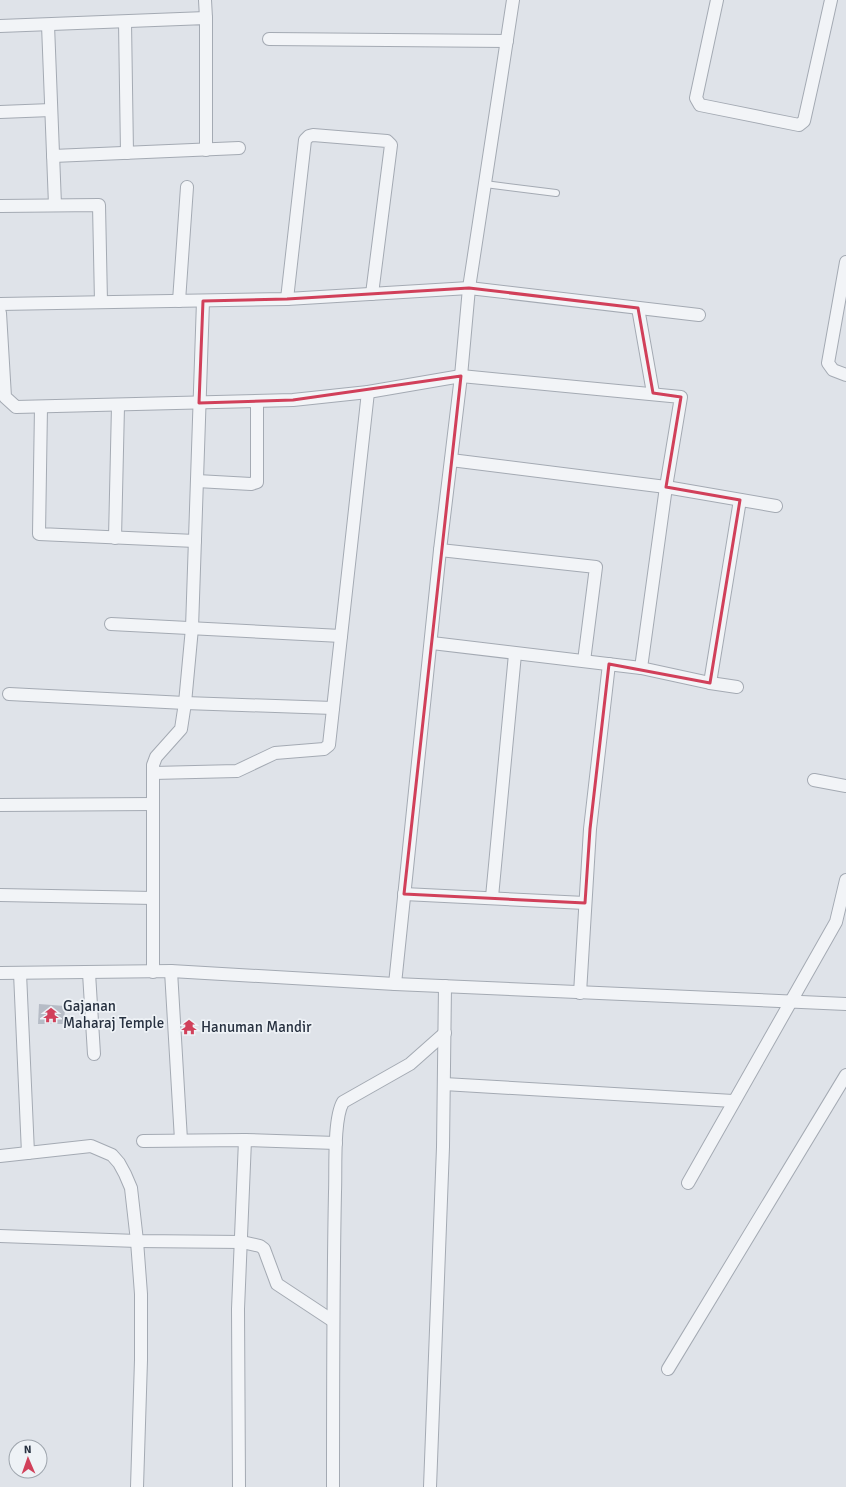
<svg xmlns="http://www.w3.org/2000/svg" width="846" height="1487" font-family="Signika,sans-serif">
<rect width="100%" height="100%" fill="#dfe3e9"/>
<polygon fill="#b6bcc6" points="39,1004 65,1006 64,1024 38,1024"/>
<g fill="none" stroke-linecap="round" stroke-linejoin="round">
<defs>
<polyline id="lane" points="485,184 556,193"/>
<g id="street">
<polyline points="205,0 206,18"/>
<polyline points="717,0 696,98 700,105 799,125 804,121 831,0"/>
<polyline points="125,22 127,153"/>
<polyline points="48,25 55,205"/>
<polyline points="0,26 206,18 206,150"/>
<polyline points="269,39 507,41"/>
<polyline points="0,112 51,110"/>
<polyline points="53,156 239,148"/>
<polyline points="0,206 99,205 101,302"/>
<polyline points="846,262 828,363 833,370 846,375"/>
<polyline points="287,299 305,140 309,136 313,135 387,141 391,145 372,294"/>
<polyline points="179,301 187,187"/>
<polyline points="0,304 287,299 469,288 699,315"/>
<polyline points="638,308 653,393"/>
<polyline points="0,313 5,397 16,407 293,400 368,392 461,376 681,397 666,487 641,668"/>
<polyline points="41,407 39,534 195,541"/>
<polyline points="451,460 666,487 776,506"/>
<polyline points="197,481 251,484 257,482 257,401"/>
<polyline points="115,538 118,406"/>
<polyline points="440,550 596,567 584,661"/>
<polyline points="111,624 341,636"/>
<polyline points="432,643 641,668 710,683 737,687"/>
<polyline points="710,683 740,500"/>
<polyline points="9,694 185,703 333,708"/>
<polyline points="153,773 237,771 275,753 324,749 329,745 368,392"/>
<polyline points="814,780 846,786"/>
<polyline points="0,805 153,804"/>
<polyline points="404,894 585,903"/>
<polyline points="0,895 153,898"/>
<polyline points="492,897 515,654"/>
<polyline points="171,971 181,1140"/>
<polyline points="153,972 153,765 156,757 181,729 185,703 192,628 203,301"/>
<polyline points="0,973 171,971 395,984 846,1004"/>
<polyline points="20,973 28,1153"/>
<polyline points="89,973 94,1054"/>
<polyline points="395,984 440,550 461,376 469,288 513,0"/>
<polyline points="580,993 590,829 609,664"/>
<polyline points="444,1084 733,1101"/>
<polyline points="143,1141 245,1140 336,1143"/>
<polyline points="0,1156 91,1146 112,1155 119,1163 125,1174 131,1188 137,1241 141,1294 141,1360 137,1487"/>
<polyline points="688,1183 836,922 846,880"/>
<polyline points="0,1236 137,1241 242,1242 260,1246 264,1249 277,1284 333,1321"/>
<polyline points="668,1369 846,1075"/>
<polyline points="239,1487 238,1309 245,1140"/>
<path d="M333,1487C333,1389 333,1291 335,1192C336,1172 333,1119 343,1102L410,1064L445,1033"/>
<polyline points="430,1487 443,1147 445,986"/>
</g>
</defs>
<use href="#lane" stroke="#a4aab3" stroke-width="8"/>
<use href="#street" stroke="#a4aab3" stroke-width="14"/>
<use href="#lane" stroke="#f2f4f7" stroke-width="6"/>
<use href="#street" stroke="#f2f4f7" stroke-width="12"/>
</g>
<path fill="none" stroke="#d1405a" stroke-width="3" stroke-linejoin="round" d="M469,288L638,308L653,393L681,397L666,487L740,500L710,683L609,664L590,829L585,903L404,894L461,376L293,400L199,403L203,301L287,299Z"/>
<defs>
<symbol id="temple-bare" viewBox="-9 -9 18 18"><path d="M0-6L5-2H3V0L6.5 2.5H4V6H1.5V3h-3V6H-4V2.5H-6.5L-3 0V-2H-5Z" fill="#d1405a" stroke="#eef2f6" stroke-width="2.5" paint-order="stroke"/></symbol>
</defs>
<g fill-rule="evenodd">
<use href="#temple-bare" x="40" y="1004" width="22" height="22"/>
<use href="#temple-bare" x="178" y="1016" width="22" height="22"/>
</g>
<g text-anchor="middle" stroke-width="3.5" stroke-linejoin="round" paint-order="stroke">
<g font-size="15" fill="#273140" stroke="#eef2f6" text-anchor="start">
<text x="63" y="1011">Gajanan<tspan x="63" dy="17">Maharaj Temple</tspan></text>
<text x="201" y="1032">Hanuman Mandir</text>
</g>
</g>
<g transform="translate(28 1459) rotate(358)"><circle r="19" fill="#eef2f6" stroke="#9ea5ad"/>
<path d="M0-3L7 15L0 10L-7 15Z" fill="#d1405a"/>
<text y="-6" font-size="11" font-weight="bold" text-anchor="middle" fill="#273140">N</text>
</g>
</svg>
